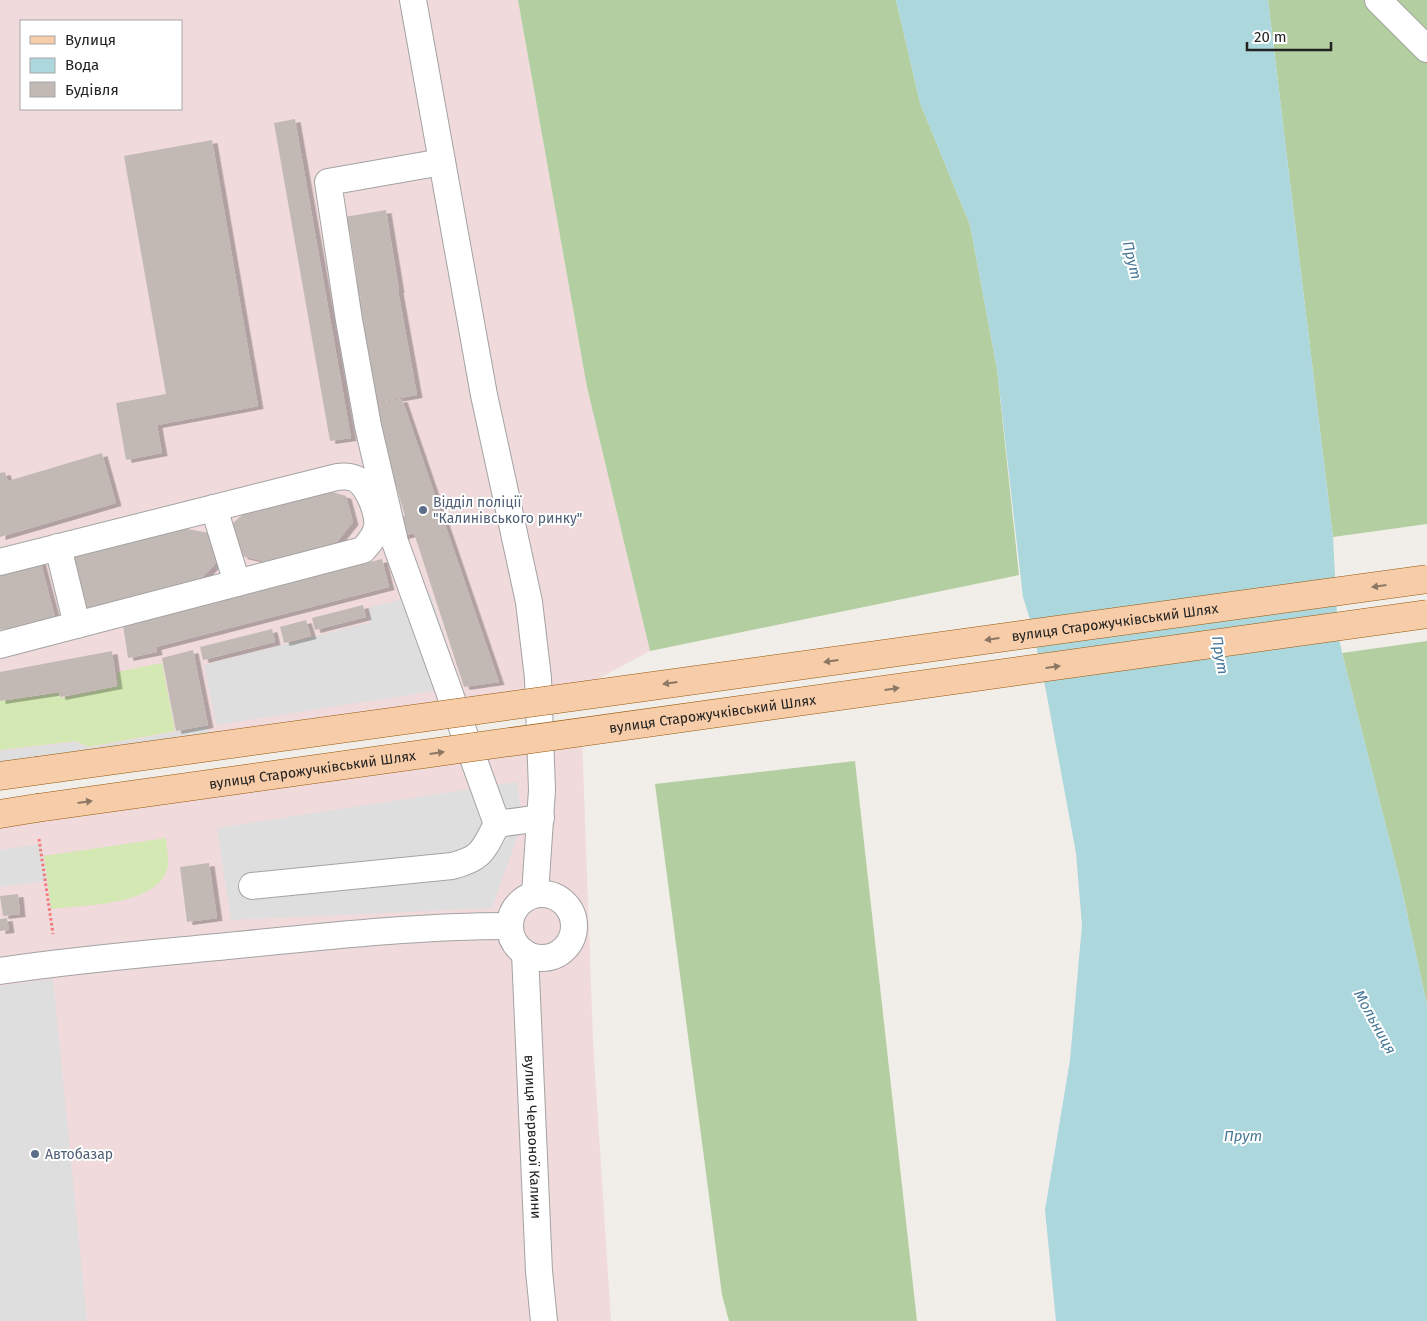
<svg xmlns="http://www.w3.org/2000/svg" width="1427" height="1321" font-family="'Fira Sans',sans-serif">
<defs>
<filter id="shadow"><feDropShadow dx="5.5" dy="3" stdDeviation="0" flood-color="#0004"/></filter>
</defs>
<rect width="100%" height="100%" fill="#f1ede9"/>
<g fill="#f0dadb" fill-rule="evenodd">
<path d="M0,0H518L587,387L650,651L579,689L0,776ZM21,21H181V109H21Z"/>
<polygon points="582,737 593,1042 611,1321 0,1321 0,817"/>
</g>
<g fill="#d3e8b2">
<polygon points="162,663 175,731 88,747 76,741 0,750 0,701 58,693 60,698 118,686 117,672"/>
<path d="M166,838C166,847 169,857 168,865C162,906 82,905 51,909L44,856Z"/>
</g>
<g fill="#b3cea0">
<polygon points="518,0 896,0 920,103 970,225 997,369 1019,575 650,651 587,387"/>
<polygon points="1268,0 1427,0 1427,524 1333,537"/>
<polygon points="1427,641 1427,1005 1400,881 1342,653"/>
<polygon points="855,761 917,1321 729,1321 722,1295 655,784"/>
</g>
<g fill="#dedede">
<polygon points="430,592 460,687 216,725 204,665 371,622 368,608"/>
<polygon points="208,726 212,747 0,776 0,751 75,742 88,748"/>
<polygon points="517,782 522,824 492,908 231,920 217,828"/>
<polygon points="41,844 47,881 0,887 0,850"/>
<polygon points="53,979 87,1321 0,1321 0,986"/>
</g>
<polygon fill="#acd7dc" points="896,0 1268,0 1333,537 1338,633 1342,653 1400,881 1427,1005 1427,1321 1056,1321 1045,1210 1070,1060 1082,925 1076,853 1046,691 1031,623 1023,597 997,369 970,225 920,103"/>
<g fill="#c2b9b5" filter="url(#shadow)">
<polygon points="295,119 351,438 330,441 274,123"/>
<polygon points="212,140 258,406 157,425 162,453 126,460 116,403 166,394 124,156"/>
<polygon points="386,210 399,290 398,290 417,395 372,403 353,298 388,292 356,297 354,280 357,279 350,232 346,232 344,217"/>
<polygon points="402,399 499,682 464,687 414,533 400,537 395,517 405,516 372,404"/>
<polygon points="102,453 116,503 0,537 0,473 5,472 8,481"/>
<polygon points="322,489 346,496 353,522 336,543 266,562 242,556 232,524 251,507"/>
<polygon points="177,527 209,533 217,562 195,585 87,613 72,553"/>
<polygon points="382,559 389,587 156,647 157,652 128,658 123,625"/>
<polygon points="40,560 55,617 0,630 0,570"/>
<polygon points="363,605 366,617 315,630 312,618"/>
<polygon points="306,620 311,636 284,643 280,627"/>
<polygon points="272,629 275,642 203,660 200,647"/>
<polygon points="193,650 208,725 176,731 162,658"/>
<polygon points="112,651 117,686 60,697 59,692 0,701 0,672"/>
<polygon points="209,863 217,918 187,922 180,867"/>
<polygon points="18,894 20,914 3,916 0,896"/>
<polygon points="7,918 9,930 0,931 0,919"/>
</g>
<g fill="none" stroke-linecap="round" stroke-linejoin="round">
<defs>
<g id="minor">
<polyline points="413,0 484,395 529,602 538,678 542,790 535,894"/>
<polyline points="1378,0 1427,49"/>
<polyline points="442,162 328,182 349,320 368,426 395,542 497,824 541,818"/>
<polyline points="214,508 237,583"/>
<polyline points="58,547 77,625"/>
<path d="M0,562L337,477C343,476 350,476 356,479C368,485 379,514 377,527C375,537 369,543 363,550L0,645"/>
<path d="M252,886L452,866C483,858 483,850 497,824"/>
<circle cx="542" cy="926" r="32"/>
<path id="s1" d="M525,953L539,1271L544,1321"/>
<path d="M0,971C79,959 158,953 238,945C328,936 419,926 510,926"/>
</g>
<g id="major">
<polyline points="0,776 36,771"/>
<polyline points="0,814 37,808"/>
</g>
</defs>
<use href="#minor" stroke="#a3a3a3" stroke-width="28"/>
<use href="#major" stroke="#975709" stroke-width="29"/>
<polyline stroke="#f3787a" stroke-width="3" stroke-dasharray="2.5 2.5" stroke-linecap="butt" points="39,839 53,934"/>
<use href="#minor" stroke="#fff" stroke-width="26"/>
<use href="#major" stroke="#f7cca8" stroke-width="28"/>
<defs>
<g id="major-bridge">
<path id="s2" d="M36,771L1427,579"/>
<path id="s3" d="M37,808L1427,614"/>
</g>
</defs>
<use href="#major-bridge" stroke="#975709" stroke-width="29" stroke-linecap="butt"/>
<use href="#major-bridge" stroke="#f7cca8" stroke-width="28"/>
</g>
<defs><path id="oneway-solid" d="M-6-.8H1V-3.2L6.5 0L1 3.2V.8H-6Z" transform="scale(1.25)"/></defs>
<g fill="#8c7765">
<use href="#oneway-solid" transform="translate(1379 586) rotate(172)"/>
<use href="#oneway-solid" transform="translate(992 639) rotate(172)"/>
<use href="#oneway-solid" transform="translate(831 661) rotate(172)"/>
<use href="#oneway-solid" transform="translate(1053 667) rotate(-8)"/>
<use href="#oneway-solid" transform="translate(670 683) rotate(172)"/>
<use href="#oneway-solid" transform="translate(892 689) rotate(-8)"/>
<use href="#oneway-solid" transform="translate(437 753) rotate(-8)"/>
<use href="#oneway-solid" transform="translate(85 802) rotate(-8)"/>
</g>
<g fill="#5c6f8a" stroke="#fff" stroke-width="2">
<circle cx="423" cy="510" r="5"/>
<circle cx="35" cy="1154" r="5"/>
</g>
<g text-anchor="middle" stroke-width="4" stroke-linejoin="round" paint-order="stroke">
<g font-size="14" fill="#4e5e75" stroke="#fff" text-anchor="start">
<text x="433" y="507">Відділ поліції<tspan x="433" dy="16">"Калинівського ринку"</tspan></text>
<text x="45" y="1159">Автобазар</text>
</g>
<g font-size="14" fill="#222" stroke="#fff">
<text dy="5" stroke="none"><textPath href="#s2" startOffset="1089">вулиця Старожучківський Шлях</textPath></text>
<text dy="5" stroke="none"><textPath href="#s3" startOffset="682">вулиця Старожучківський Шлях</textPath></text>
<text dy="5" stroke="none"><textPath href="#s3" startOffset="278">вулиця Старожучківський Шлях</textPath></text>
<text dy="5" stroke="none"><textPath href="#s1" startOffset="184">вулиця Червоної Калини</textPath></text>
</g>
<g font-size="15" font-style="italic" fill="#487896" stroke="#fff">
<text transform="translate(1132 260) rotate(76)" y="5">Прут</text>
<text transform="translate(1220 655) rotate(80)" y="5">Прут</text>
<text transform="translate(1375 1022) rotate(61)" y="5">Мольниця</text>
<text x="1243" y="1141">Прут</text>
</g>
</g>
<rect x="20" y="20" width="162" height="90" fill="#ffffff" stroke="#a7a7a7"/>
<rect x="30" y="36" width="25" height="8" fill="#f7cca8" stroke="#a7a7a7"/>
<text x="65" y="45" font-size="15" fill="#222222">Вулиця</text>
<rect x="30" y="58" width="25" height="15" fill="#acd7dc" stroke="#a7a7a7"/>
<text x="65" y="70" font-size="15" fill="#222222">Вода</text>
<rect x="30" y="82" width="25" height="15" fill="#c2b9b5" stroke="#a7a7a7"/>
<text x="65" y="95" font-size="15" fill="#222222">Будівля</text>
<path d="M1247 42v8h84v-8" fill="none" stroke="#222222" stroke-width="2.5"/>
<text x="1254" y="42" font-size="15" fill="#222222" stroke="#ffffff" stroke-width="4" paint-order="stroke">20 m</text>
</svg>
